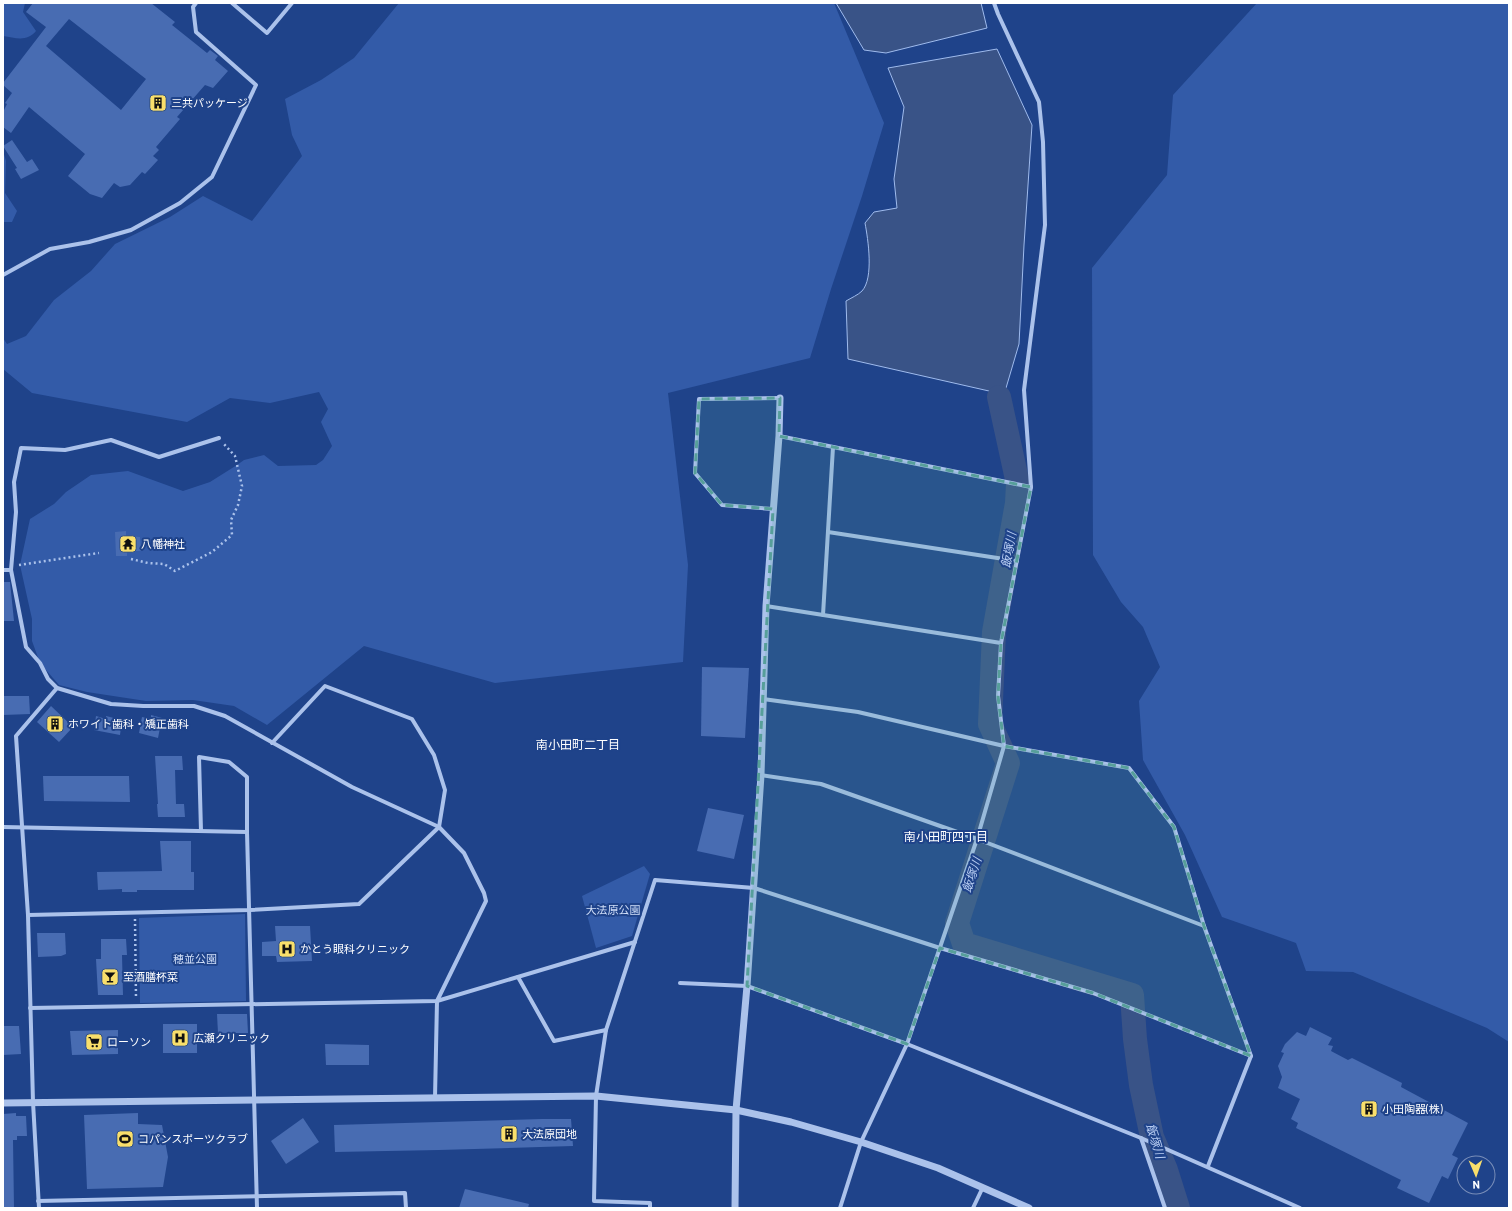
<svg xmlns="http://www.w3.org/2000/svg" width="1512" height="1211" font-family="Barlow,'Noto Sans JP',sans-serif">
<rect width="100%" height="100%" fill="#1f438a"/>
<g fill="#335ba8">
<path d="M3,3H25L23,12L36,31C27,42 16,38 3,36Z"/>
<polygon points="399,3 834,3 884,123 862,196 831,289 810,358 668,393 688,565 683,662 495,683 364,646 267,725 234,706 193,700 146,701 87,692 59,685 40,663 32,641 32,619 20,565 30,519 54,504 66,492 91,475 128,471 183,491 210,482 237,465 244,460 264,455 278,466 316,465 323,460 332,446 321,422 328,409 319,392 270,403 230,398 187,422 32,393 3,369 3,338 7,344 26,336 54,300 91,271 115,244 170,217 203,196 252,221 302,156 292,135 285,99 321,80 354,58"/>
<polygon points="1257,3 1509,3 1509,1042 1487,1028 1353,972 1306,971 1296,943 1222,917 1185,835 1143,760 1139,701 1160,667 1143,627 1121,602 1093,555 1092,268 1167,175 1173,95"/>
<polygon points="3,151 6,161 5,193 17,211 12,222 3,222"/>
<polygon points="644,866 650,874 632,936 596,948 582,896"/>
<polygon points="245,914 246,1001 140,1003 139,918"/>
</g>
<g fill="#395387" stroke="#9fbbed">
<polygon points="836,3 981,3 987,28 886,53 864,50"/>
<path d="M997,49L1032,125L1024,245L1019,344L1006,388L989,391L848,359L846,301C851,298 858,295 862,291C874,278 868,239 865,223L874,212L897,208L894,179L904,107L888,68Z"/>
</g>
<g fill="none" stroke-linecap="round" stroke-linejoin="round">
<polyline stroke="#395387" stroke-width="24" points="999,397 1018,484 1017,503 994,632 990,724 1008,763 957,923 964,944 1132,995 1135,1039 1141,1085 1152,1137 1166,1170 1178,1208"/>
</g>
<g fill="#486cb2" fill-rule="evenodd">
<path d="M33,3H151L175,22L172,25L207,53L210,50L218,56L215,60L228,71L213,88L205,85L177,117L180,119L156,147L159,150L153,156L158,160L145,174L142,172L130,185L120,187L114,183L102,198L90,194L68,176L85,154L29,107L11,133L3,127V112L7,104L5,103L12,93L3,85V83L46,27L26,12ZM69,19L146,79L121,110L46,46Z"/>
<polygon points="12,140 27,162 32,159 39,170 21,179 15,169 17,168 3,146"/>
<polygon points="126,531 126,536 140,537 141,551 127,551 127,556 116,556 115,532"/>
<polygon points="3,582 10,582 14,621 3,621"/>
<polygon points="702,667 749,668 745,738 701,736"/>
<polygon points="3,696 29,696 30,714 3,715"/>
<polygon points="51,706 73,727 59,742 37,722"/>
<polygon points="151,715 162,718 158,738 139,733 142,717 151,719"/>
<polygon points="96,716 106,719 106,716 122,720 120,735 94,730"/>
<polygon points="155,756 182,756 183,770 175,770 176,804 184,804 185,817 158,817 157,804 158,804"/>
<polygon points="43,776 129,776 130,802 44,801"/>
<polygon points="708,808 744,815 734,859 697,851"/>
<polygon points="160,841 191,841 191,872 194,872 194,890 137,890 137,892 122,892 122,889 98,890 97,872 162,871"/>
<polygon points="275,926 310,926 312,961 277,962 276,956 262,956 262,942 276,941"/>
<polygon points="37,933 65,933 66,954 61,956 38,957"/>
<polygon points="101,939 126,939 127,955 122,955 123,995 98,995 96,959 101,959"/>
<polygon points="217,1014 247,1014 248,1033 218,1033"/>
<rect x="163" y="1024" width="34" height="29"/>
<polygon points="3,1026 19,1026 21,1054 3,1055"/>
<polygon points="1310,1027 1332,1038 1328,1045 1333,1046 1331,1051 1348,1060 1352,1058 1402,1083 1401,1087 1468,1123 1452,1155 1458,1158 1448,1179 1442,1176 1429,1203 1397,1188 1401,1180 1296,1128 1298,1123 1291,1119 1300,1099 1278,1088 1282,1077 1278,1066 1284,1053 1281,1052 1285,1044 1297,1032 1306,1036"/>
<polygon points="118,1030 118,1054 72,1055 70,1031"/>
<polygon points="325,1044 369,1045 369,1065 326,1065"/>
<polygon points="16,1113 16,1116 26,1116 27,1136 17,1136 17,1140 13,1140 14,1208 3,1208 3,1114"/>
<polygon points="138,1113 138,1124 162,1125 168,1157 163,1187 87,1189 84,1115"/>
<polygon points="303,1118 319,1142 286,1164 271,1141"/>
<polygon points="542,1119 571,1119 573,1146 439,1150 335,1152 334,1125"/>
<polygon points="465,1189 529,1204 528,1208 459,1208"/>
</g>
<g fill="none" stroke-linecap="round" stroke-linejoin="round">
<g stroke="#abc2eb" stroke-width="2.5" stroke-dasharray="2 3" stroke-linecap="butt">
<polyline points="131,559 148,563 164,564 175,571 212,552 232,535 231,520 238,505 242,486 235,456 223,443"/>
<polyline points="19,565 99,553"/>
<polyline points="135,919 136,998"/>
</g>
<g stroke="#abc2eb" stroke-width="4">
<polyline points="232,3 267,33 292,3"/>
<polyline points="3,275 50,249 89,242 131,230 180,203 212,177 256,85 196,32 193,7 196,3"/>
<polyline points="779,436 1031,487"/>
<polyline points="773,509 722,505 695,473 699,399 780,398"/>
<polyline points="828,532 1017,561"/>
<polyline points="3,570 11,570 26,647 40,663 48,679 57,688 111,704 143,706 194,706 225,716 352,787 439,827 464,853 484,893 486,901 437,1001 435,1098"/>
<polyline points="11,570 16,512 14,482 21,448 65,450 111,440 159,457 219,438"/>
<polyline points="766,606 1001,643"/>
<polyline points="823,615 833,447"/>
<polyline points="763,699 858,712 1004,746 1129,768 1174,827 1204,926"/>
<polyline points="761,775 821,784 977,839 1204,926 1251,1056 1208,1166"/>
<polyline points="3,827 247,832 257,1208"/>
<polyline points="201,831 199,757 229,762 247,777 247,832"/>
<polyline points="28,915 250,910 359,904 439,827 445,790 434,755 412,719 325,686 272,743"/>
<polyline points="518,977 554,1041 606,1030"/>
<polyline points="680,983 747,986 907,1044 1141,1138 1300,1208"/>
<polyline points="30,1008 437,1001 635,942"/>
<polyline points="1141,1138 1165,1208"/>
<polyline points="38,1201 405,1193 406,1208"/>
<polyline points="39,1208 33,1102 28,915 16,736 57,688"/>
<polyline points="650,1208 650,1203 594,1201 596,1096 606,1030 655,880 754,888 940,948 1093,993 1251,1056"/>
<polyline points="840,1208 861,1142 907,1044 977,839 1004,746 998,696 1001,643 1031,487 1024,390 1045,225 1043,142 1039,102 998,14 994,3"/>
<polyline points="973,1208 983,1187"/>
</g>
<g stroke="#abc2eb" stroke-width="7">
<polyline points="3,1103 596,1096 736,1110 791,1122 861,1142 938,1168 1029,1208"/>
<polyline points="735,1208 736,1110 747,986 761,775 766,606 779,436 780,398"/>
</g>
</g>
<path fill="#579f9a" fill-opacity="0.2" stroke="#579f9a" stroke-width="3" stroke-dasharray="8 5" stroke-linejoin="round" d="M780,398L779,436L1031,487L1001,643L998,696L1004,746L1129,768L1174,827L1204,926L1251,1056L1093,993L940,948L907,1044L747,986L773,509L722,505L695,473L699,399Z"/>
<defs>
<symbol id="building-square" viewBox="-11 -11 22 22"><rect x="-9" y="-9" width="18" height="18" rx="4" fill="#f9df6b" stroke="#1f438a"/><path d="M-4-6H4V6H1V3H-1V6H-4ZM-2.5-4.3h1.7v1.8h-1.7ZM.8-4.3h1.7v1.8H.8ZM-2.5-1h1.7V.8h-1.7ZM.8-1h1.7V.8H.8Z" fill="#111"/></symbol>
<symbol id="temple-square" viewBox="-11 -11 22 22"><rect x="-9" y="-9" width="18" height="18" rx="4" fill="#f9df6b" stroke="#1f438a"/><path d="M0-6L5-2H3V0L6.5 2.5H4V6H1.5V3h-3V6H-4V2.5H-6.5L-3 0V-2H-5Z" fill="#111"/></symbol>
<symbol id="hospital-square" viewBox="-11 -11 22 22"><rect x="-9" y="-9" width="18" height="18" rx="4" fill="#f9df6b" stroke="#1f438a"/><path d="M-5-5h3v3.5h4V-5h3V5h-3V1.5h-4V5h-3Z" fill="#111"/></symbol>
<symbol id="bar-square" viewBox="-11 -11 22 22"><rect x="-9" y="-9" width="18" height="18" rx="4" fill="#f9df6b" stroke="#1f438a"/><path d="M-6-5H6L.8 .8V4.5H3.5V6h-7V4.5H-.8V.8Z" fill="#111"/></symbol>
<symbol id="supermarket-square" viewBox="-11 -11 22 22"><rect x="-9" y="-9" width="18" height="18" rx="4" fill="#f9df6b" stroke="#1f438a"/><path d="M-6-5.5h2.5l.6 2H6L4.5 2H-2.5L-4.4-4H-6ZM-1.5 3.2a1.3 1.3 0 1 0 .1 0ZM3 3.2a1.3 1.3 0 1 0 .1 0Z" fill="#111"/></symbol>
<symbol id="stadium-square" viewBox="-11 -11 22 22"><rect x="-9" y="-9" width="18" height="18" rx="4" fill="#f9df6b" stroke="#1f438a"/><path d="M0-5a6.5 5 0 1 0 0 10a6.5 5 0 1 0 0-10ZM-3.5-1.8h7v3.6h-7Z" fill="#111"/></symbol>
</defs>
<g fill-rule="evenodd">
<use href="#building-square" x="148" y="93" width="20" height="20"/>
<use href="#temple-square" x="118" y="534" width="20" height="20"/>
<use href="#building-square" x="45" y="714" width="20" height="20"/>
<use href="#hospital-square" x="277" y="939" width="20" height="20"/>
<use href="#bar-square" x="100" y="967" width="20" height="20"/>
<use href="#hospital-square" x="170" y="1028" width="20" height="20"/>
<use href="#supermarket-square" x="84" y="1032" width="20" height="20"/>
<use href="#building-square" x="1359" y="1099" width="20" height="20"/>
<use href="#building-square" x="499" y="1124" width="20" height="20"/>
<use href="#stadium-square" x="115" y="1129" width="20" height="20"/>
</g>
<g text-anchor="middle" stroke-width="4" stroke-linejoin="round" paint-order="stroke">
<g font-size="11" fill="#fff" stroke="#1f438a" text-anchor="start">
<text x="171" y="107">三共パッケージ</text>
<text x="141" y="548">八幡神社</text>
<text x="68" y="728">ホワイト歯科・矯正歯科</text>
<text x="300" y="953">かとう眼科クリニック</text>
<text x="123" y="981">至酒膳杯菜</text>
<text x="193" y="1042">広瀬クリニック</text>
<text x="107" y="1046">ローソン</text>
<text x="1382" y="1113">小田陶器(株)</text>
<text x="522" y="1138">大法原団地</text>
<text x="138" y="1143">コパンスポーツクラブ</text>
</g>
<g font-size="11" fill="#d0def8" stroke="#1f438a">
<text x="613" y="914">大法原公園</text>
<text x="195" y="963">穂並公園</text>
</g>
<g font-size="12" font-style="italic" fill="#b7ccf2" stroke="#1f438a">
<text transform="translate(1009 550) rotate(-80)" y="4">飯塚川</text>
<text transform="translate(972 875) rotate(-72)" y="4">飯塚川</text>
<text transform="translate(1155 1141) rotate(73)" y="4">飯塚川</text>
</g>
<g font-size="12" fill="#fff" stroke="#1f438a">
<text x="578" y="749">南小田町二丁目</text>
<text x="946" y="841">南小田町四丁目</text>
</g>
</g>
<rect width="1512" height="1211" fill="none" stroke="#ffffff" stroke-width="8"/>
<g transform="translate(1476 1175) rotate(178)"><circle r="19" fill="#1f438a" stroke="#798eb9"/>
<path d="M0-3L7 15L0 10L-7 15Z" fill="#f9df6b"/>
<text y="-6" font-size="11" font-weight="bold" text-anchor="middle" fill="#ffffff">N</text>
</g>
</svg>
